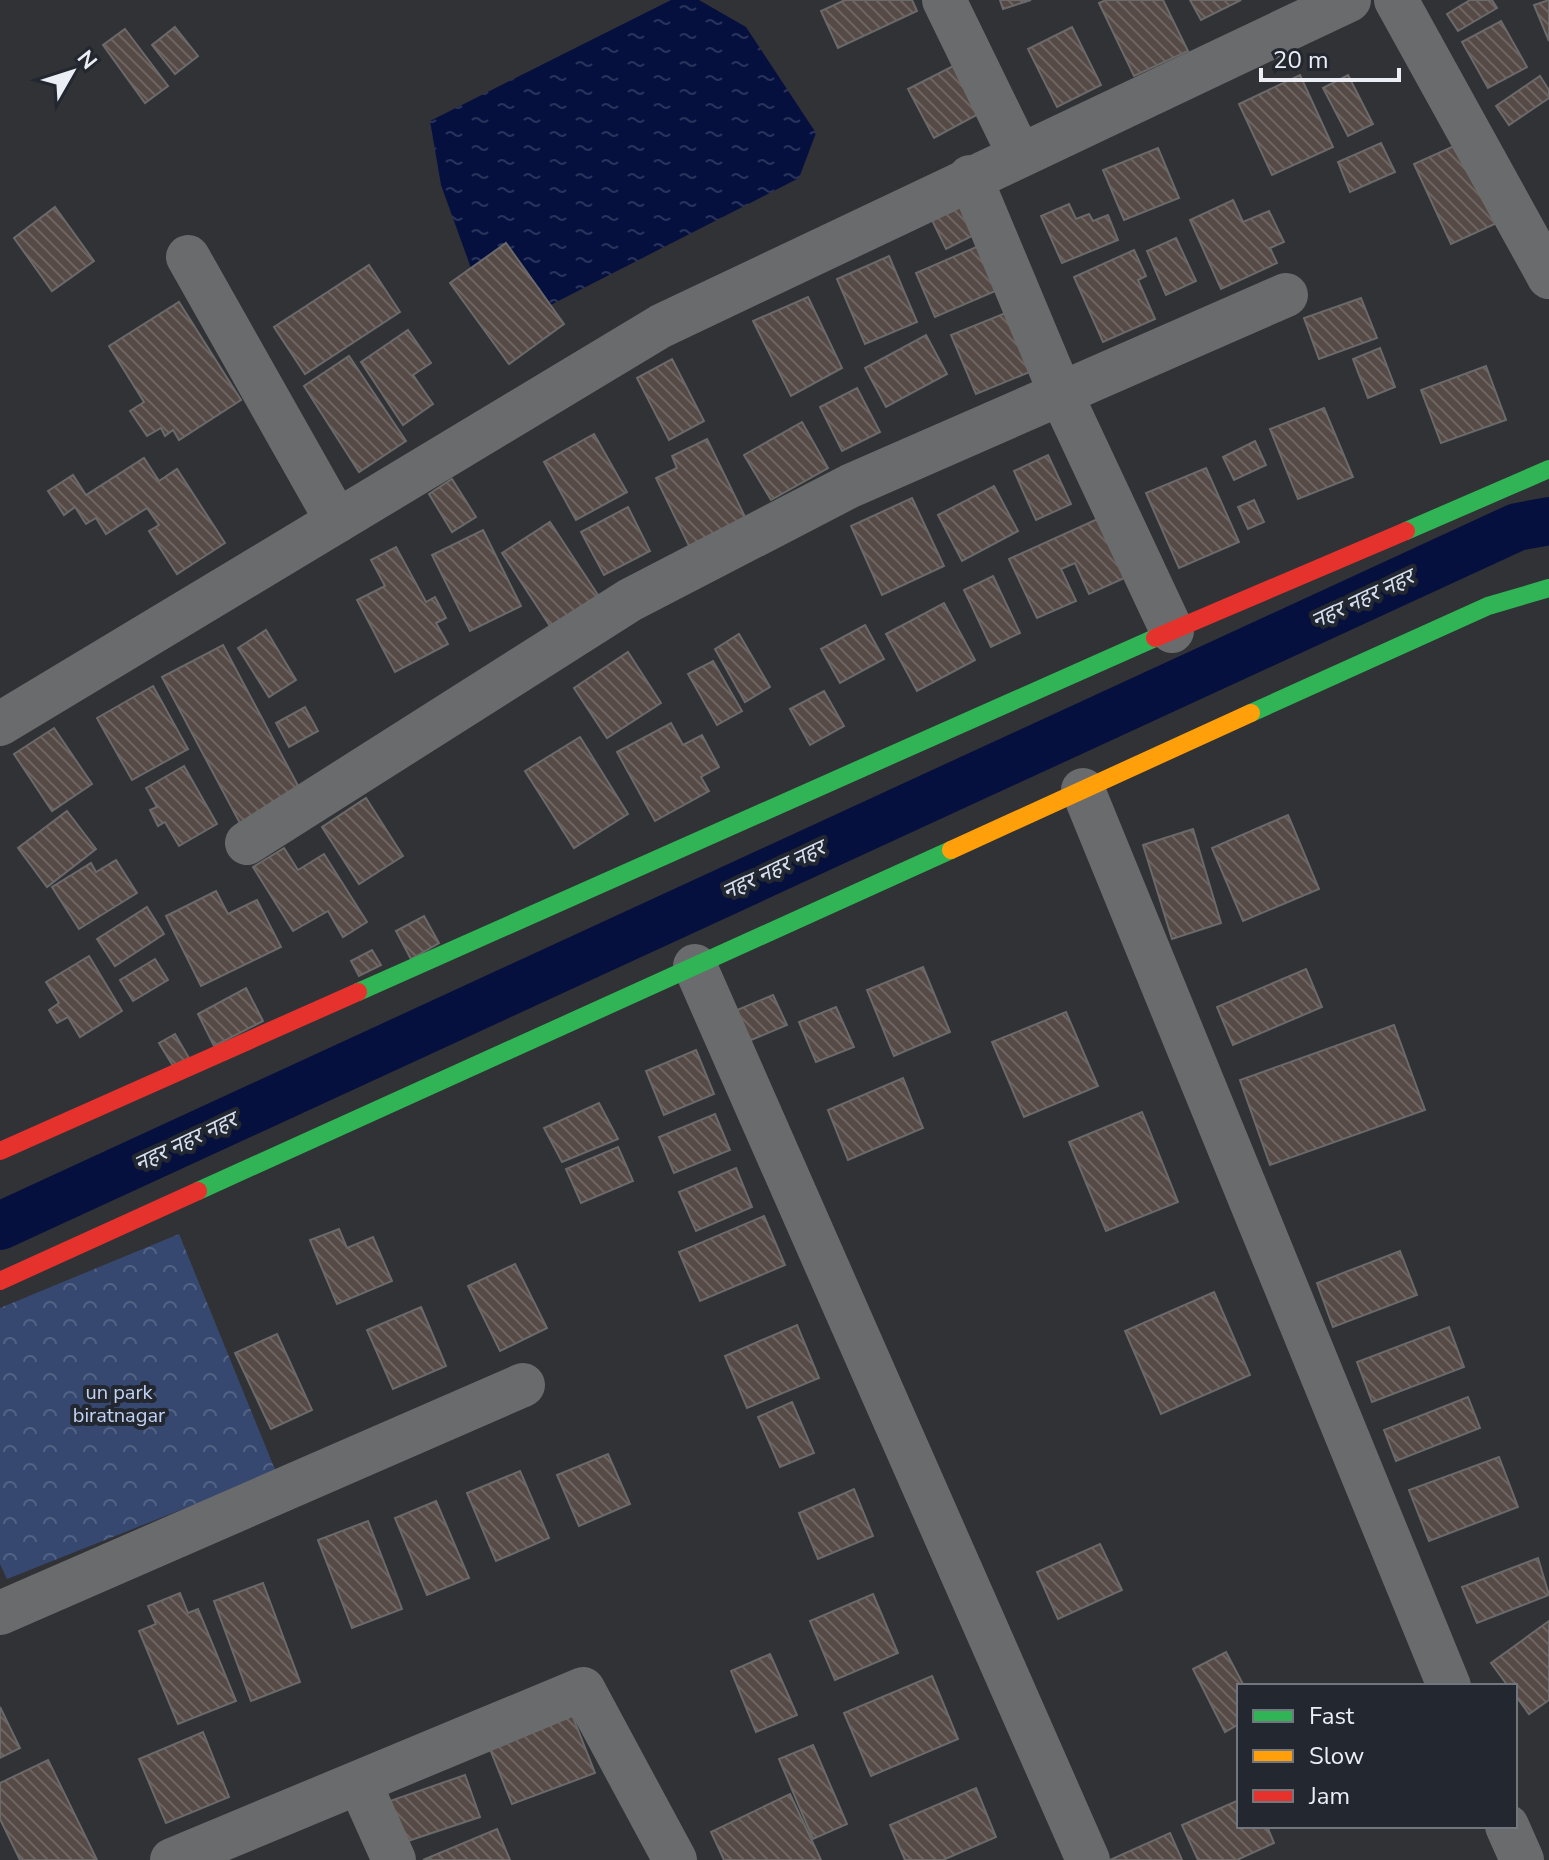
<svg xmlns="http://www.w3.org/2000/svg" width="1549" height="1860" font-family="'Nunito Sans','Noto Sans Devanagari',sans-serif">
<defs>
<pattern id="park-crowns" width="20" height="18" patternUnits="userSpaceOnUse" patternTransform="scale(2)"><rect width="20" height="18" fill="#364870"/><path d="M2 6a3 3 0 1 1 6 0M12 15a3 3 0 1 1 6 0" fill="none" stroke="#536385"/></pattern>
<pattern id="water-ripples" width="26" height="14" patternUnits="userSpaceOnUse" patternTransform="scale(2)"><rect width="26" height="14" fill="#06103f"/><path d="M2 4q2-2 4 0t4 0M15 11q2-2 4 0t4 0" fill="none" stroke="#2a335b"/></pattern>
<pattern id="building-back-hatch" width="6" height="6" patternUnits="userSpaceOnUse" patternTransform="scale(2)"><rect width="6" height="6" fill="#564a46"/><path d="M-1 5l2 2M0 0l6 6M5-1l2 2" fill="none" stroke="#6e6461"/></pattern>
</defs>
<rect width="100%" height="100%" fill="#303236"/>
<polygon fill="url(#park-crowns)" points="179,1234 276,1472 7,1579 0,1564 0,1308"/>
<polygon fill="url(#water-ripples)" points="671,0 699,0 746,27 816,133 799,178 527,317 480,293 441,185 430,121"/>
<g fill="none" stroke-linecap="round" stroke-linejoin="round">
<polyline stroke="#06103f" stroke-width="48" points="0,1226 1517,527 1549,521"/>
</g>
<g fill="url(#building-back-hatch)" stroke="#6b6a6a" stroke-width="2">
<polygon points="845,0 912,0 917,11 838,48 821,11"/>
<polygon points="1000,0 1031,0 1003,9"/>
<polygon points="1106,0 1163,0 1188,51 1134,76 1099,3"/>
<polygon points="1190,0 1241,0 1201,20"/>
<polygon points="1470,0 1492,0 1497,8 1458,31 1447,14"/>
<polygon points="1549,0 1549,41 1534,5"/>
<polygon points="1501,21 1527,67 1488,88 1462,42"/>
<polygon points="175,27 198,56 175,74 152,45"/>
<polygon points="1072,27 1101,85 1057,107 1028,49"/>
<polygon points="125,29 168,86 145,103 103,45"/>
<polygon points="957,64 982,112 934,138 908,89"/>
<polygon points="1300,75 1333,147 1272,175 1239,104"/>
<polygon points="1348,75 1373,124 1348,136 1323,88"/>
<polygon points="1540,76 1549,90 1549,98 1509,125 1496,106"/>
<polygon points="1463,142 1499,222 1451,244 1414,164"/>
<polygon points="1381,143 1395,172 1350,192 1338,162"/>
<polygon points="1158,148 1179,198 1124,220 1103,170"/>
<polygon points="1233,200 1243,222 1269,211 1284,242 1270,248 1277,263 1221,289 1190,220"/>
<polygon points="964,202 978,233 946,249 931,218"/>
<polygon points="1069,204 1076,219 1089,214 1093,221 1108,215 1118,240 1062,263 1041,216"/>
<polygon points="55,207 94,261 52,291 14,238"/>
<polygon points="1176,238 1196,281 1166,295 1147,251"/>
<polygon points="988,242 1007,286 935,317 916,273"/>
<polygon points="506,243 564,324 509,364 450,283"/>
<polygon points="1134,250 1146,276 1138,280 1155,319 1103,342 1074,277"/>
<polygon points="889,256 917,322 865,344 837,279"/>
<polygon points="369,265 400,312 305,374 274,327"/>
<polygon points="808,297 842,368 791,396 753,321"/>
<polygon points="1361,298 1377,338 1319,359 1304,318"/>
<polygon points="179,302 241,400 179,440 173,430 165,436 161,428 147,436 130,411 144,402 109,346"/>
<polygon points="1008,312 1032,371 976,394 951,335"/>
<polygon points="408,330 431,363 413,375 433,404 403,425 361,362"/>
<polygon points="926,335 947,374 886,407 865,368"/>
<polygon points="1380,348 1395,387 1368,398 1353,359"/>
<polygon points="349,356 406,441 359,472 304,386"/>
<polygon points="672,359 704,421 669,440 637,378"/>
<polygon points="1486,366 1506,420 1441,443 1421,390"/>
<polygon points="857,388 880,432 842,451 820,407"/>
<polygon points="1324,408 1353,477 1298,499 1270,429"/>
<polygon points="802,422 828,468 771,500 744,455"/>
<polygon points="594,434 627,492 576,520 544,462"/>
<polygon points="707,439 749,525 692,552 656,478 677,468 672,456"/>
<polygon points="1255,441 1266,465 1234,480 1223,457"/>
<polygon points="1048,455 1071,504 1036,520 1014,471"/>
<polygon points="144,458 159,481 177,469 225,543 177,574 149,531 159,525 147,508 106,534 96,518 86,524 75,507 64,515 48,491 73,475 86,495"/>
<polygon points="1206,468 1239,542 1179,568 1146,493"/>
<polygon points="452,479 476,517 452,532 429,494"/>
<polygon points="994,486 1018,531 962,561 938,515"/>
<polygon points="912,498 944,566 882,595 851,526"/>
<polygon points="1254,500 1264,522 1248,529 1238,507"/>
<polygon points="628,507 650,551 604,575 581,532"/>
<polygon points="1104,516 1131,575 1089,594 1075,563 1061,569 1076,601 1037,618 1009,559"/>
<polygon points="550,522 600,598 552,629 502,553"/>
<polygon points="483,530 521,606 470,631 432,555"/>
<polygon points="396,547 426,602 435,597 446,618 436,623 448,644 395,672 357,600 385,586 371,560"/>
<polygon points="993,576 1020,633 991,647 964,590"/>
<polygon points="944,603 975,660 917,691 886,634"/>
<polygon points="865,625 884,659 840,683 821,649"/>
<polygon points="266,630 296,680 269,697 238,648"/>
<polygon points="739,634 770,687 745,702 715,649"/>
<polygon points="223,645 303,795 242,827 162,677"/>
<polygon points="628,652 661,703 607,738 574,688"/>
<polygon points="713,661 742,711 717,725 688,674"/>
<polygon points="153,686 188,749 132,780 97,718"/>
<polygon points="824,691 844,726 810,745 790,709"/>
<polygon points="305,707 318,731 289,747 276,723"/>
<polygon points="671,723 683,745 702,735 719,767 701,777 709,791 655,821 617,752"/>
<polygon points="54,728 92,784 52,811 14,754"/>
<polygon points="580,737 628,814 574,848 525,771"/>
<polygon points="184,766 217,824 179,846 165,822 158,826 150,810 157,807 146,788"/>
<polygon points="366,798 403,856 359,884 322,827"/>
<polygon points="67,811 96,849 47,887 18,848"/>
<polygon points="1288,815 1319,889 1243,921 1212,848"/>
<polygon points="1193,829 1221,923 1172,939 1143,845"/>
<polygon points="284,848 298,870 324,854 367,922 343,937 328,911 293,931 253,867"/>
<polygon points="116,860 137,893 79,929 52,887 91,863 96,872"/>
<polygon points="216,891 228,914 257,900 281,947 201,986 166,916"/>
<polygon points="147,907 164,934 115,966 97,939"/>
<polygon points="424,916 439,943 411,959 396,931"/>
<polygon points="372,950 381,965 359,976 351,961"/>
<polygon points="89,956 122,1011 80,1037 68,1017 57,1023 49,1010 59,1003 46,982"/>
<polygon points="155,959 168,980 133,1001 120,980"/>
<polygon points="923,967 950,1032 894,1056 867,990"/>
<polygon points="1306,969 1322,1007 1233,1045 1217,1007"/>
<polygon points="246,988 263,1021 214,1046 198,1014"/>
<polygon points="773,995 787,1025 744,1043 730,1013"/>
<polygon points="836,1007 854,1047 816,1062 799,1022"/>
<polygon points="1066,1012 1098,1086 1024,1117 992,1042"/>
<polygon points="1394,1025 1425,1110 1270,1165 1240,1080"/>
<polygon points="175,1034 189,1058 173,1066 159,1043"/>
<polygon points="696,1050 714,1094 664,1115 646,1071"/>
<polygon points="903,1078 923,1128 848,1160 828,1110"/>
<polygon points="599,1103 618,1139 562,1162 544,1128"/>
<polygon points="1142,1112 1178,1202 1106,1231 1069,1142"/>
<polygon points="715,1114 730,1150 674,1173 659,1137"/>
<polygon points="618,1147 633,1181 581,1203 566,1169"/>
<polygon points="736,1168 752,1207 696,1231 679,1192"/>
<polygon points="764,1216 785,1265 700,1301 679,1252"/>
<polygon points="339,1229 347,1248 373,1237 392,1281 337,1304 310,1240"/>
<polygon points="1400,1251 1417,1295 1333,1327 1317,1283"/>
<polygon points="515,1264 547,1328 500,1351 468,1286"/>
<polygon points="1214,1292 1250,1375 1161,1414 1125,1331"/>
<polygon points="421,1307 446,1366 393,1389 367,1330"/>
<polygon points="797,1325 819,1378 747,1408 725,1356"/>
<polygon points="1449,1327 1464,1367 1372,1402 1357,1362"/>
<polygon points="277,1334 312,1410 271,1429 235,1353"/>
<polygon points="1468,1397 1480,1428 1396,1461 1384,1430"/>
<polygon points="792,1402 814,1453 780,1467 758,1417"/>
<polygon points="608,1454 630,1504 579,1526 557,1475"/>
<polygon points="1499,1457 1518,1507 1429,1541 1409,1490"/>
<polygon points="520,1471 549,1538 496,1561 467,1493"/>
<polygon points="854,1489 873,1536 818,1559 799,1513"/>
<polygon points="436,1501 469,1578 427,1595 395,1518"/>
<polygon points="368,1521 402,1609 352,1628 318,1540"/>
<polygon points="1100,1544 1122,1590 1058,1619 1037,1572"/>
<polygon points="1538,1558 1549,1595 1477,1623 1462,1587"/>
<polygon points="263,1583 300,1682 251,1701 214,1601"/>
<polygon points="180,1593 188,1613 198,1609 236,1701 178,1724 139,1631 156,1624 148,1606"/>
<polygon points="873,1594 898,1653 835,1680 810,1621"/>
<polygon points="1549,1621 1549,1700 1529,1714 1515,1695 1515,1686 1508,1686 1491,1663"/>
<polygon points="1226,1652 1244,1686 1239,1686 1239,1724 1225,1732 1193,1669"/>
<polygon points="770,1654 797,1715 756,1732 731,1671"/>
<polygon points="932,1676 958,1739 871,1776 844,1713"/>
<polygon points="0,1707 20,1748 0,1758"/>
<polygon points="569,1707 595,1773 512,1804 486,1739"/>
<polygon points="203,1732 229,1797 166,1823 139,1759"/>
<polygon points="813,1745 847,1824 813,1839 779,1759"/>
<polygon points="48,1760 97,1860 20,1860 0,1819 0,1783"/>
<polygon points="465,1775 480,1817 402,1843 387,1802"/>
<polygon points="976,1788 996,1837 943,1860 905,1860 890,1825"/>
<polygon points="790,1794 821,1860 724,1860 711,1832"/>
<polygon points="1239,1800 1239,1826 1267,1826 1274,1843 1237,1860 1198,1860 1182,1825"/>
<polygon points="497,1829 510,1860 423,1860"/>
<polygon points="1170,1833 1182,1860 1110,1860"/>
</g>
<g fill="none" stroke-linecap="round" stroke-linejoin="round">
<g stroke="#6a6b6d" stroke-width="44">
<polyline points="944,0 1019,154"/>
<polyline points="1396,0 1549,277"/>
<polyline points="970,177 1060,392 1172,631"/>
<polyline points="188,257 337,521"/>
<polyline points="0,724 661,326 1349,0"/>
<polyline points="1083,790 1449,1686"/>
<polyline points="247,843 630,600 850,486 1286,295"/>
<polyline points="695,966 1088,1860"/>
<polyline points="0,1613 523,1385"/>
<polyline points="360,1784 394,1860"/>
<polyline points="1507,1826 1522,1860"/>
<polyline points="172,1860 583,1689 675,1860"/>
</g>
<g stroke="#30b455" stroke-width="18">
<polyline points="1406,531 1549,469"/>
<polyline points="1251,713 1488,606 1549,588"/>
<polyline points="358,992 1155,638"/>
<polyline points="198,1191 951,850"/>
</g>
<polyline stroke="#ff9f0a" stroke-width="18" points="951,850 1251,713"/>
<g stroke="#e5322d" stroke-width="18">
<polyline points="1155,638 1406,531"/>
<polyline points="0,1151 358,992"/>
<polyline points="0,1281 198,1191"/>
</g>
</g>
<g text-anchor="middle" stroke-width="8" stroke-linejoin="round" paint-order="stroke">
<g font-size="20" fill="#c2d2f4" stroke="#222730">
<text x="119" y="1399">un park<tspan x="119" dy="23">biratnagar</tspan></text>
</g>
<g font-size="22" font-style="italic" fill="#d6dff0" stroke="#222730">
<text transform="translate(1362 598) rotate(-25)" y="8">नहर नहर नहर</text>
<text transform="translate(773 869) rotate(-25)" y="8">नहर नहर नहर</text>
<text transform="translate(185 1141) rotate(-25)" y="8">नहर नहर नहर</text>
</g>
</g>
<rect x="1237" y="1684" width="280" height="144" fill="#222730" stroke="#72777f" stroke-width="2"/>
<rect x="1253" y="1710" width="40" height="12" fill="#30b455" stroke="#72777f" stroke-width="2"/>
<text x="1309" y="1724" font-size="24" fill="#ebeef5">Fast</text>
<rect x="1253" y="1750" width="40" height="12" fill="#ff9f0a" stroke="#72777f" stroke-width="2"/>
<text x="1309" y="1764" font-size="24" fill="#ebeef5">Slow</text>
<rect x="1253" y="1790" width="40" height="12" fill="#e5322d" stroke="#72777f" stroke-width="2"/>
<text x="1309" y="1804" font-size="24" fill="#ebeef5">Jam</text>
<g transform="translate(72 72) rotate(51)" stroke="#222730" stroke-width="6" paint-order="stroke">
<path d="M0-6L14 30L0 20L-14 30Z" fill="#ebeef5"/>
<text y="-12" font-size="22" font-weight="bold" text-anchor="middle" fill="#ebeef5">N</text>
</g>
<path d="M1261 68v12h138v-12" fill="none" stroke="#ebeef5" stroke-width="4"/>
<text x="1273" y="68" font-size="24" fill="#ebeef5" stroke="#222730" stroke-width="6" paint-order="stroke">20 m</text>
</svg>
